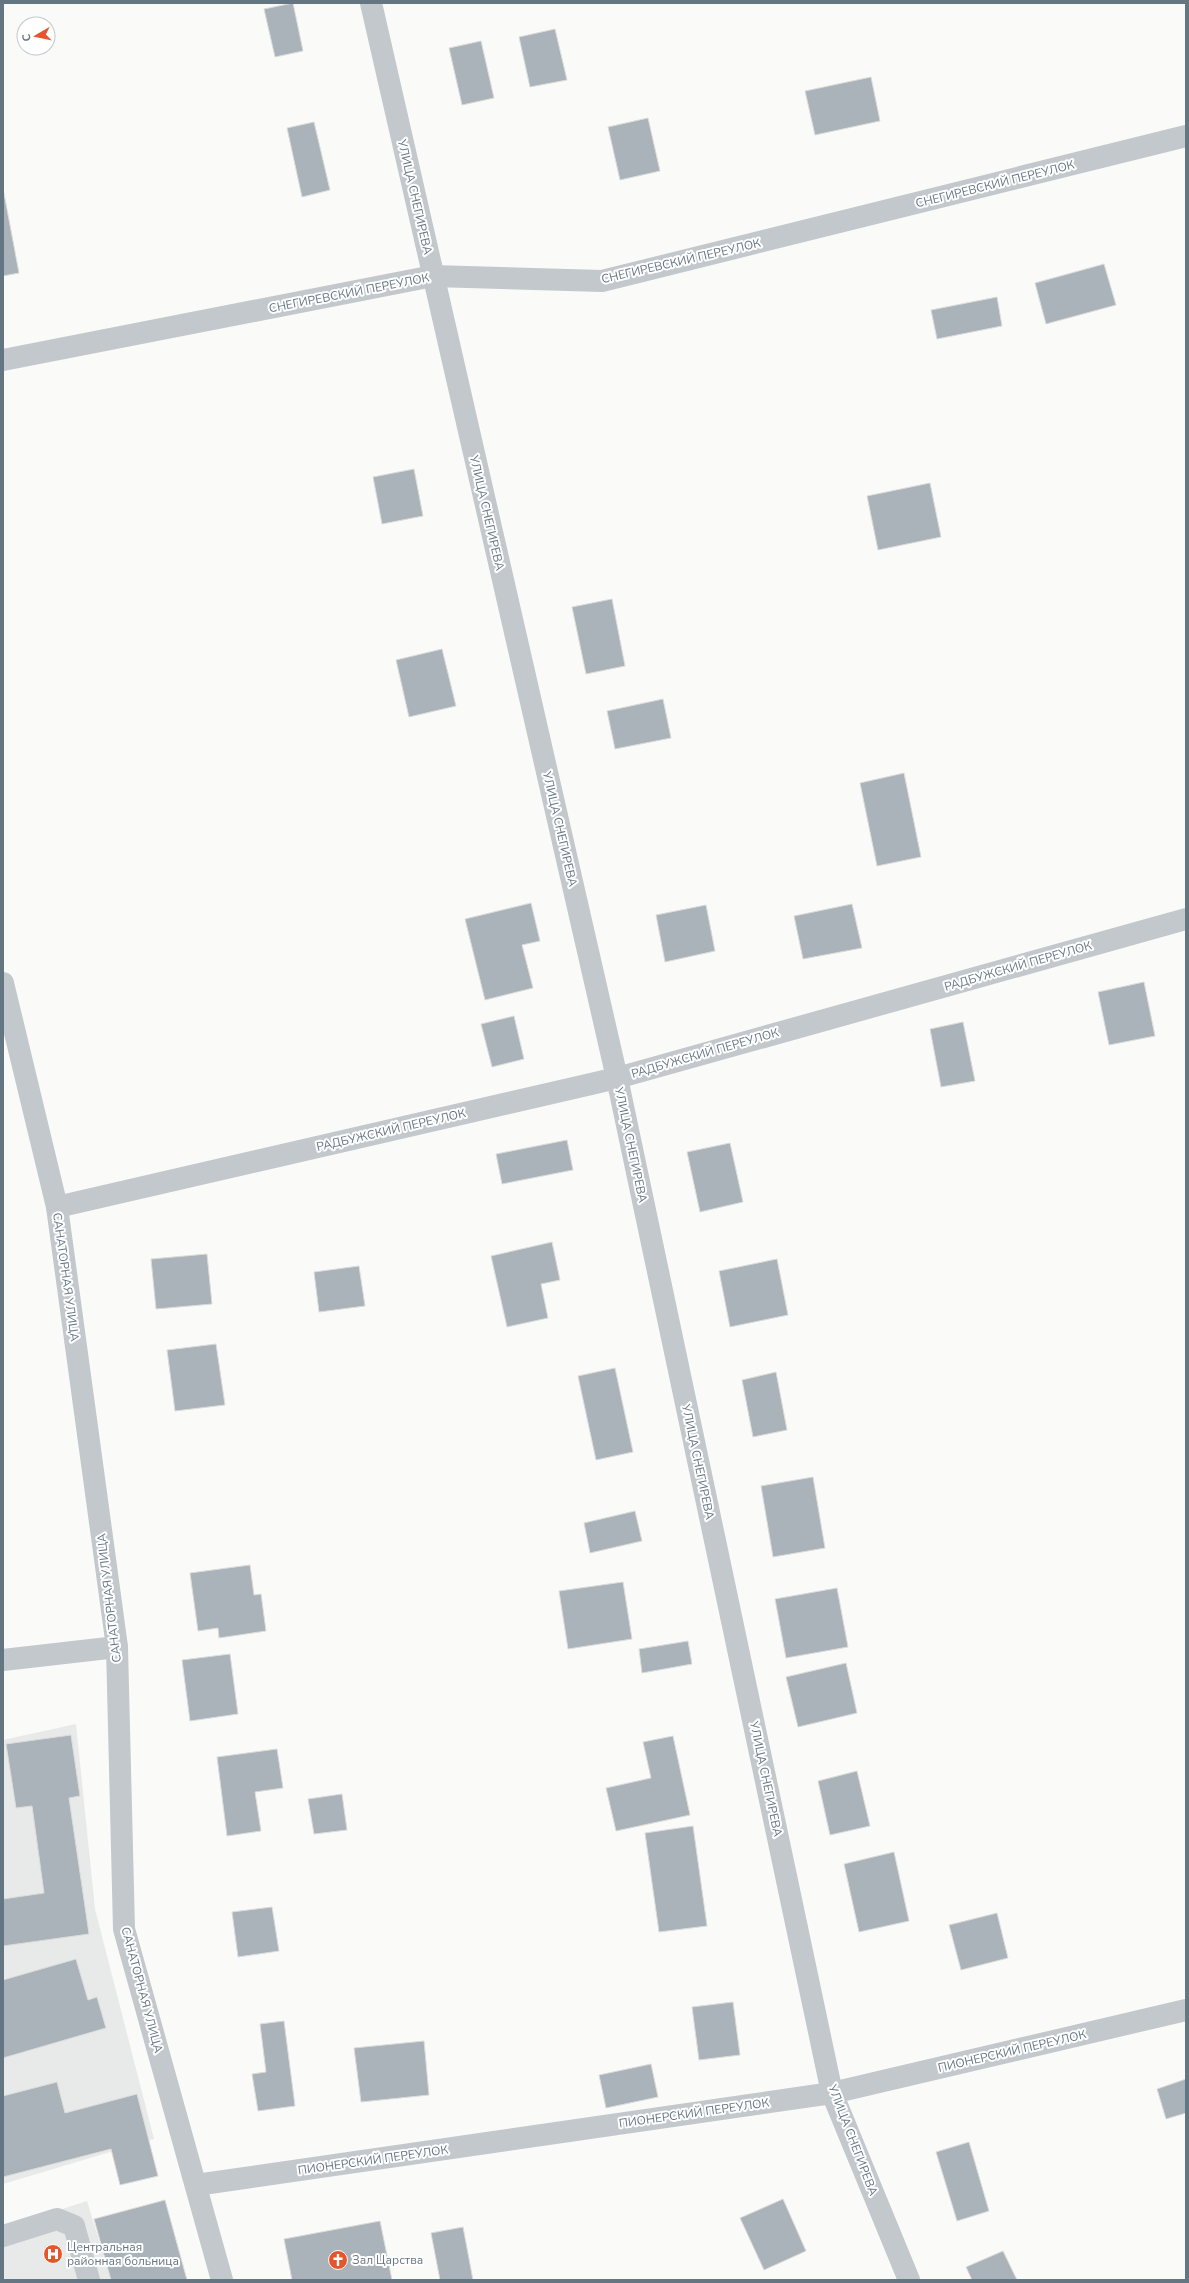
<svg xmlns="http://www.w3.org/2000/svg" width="1189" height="2283" font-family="'Nunito Sans',sans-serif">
<rect width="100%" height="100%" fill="#fafaf8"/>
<g fill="#e8e9e9">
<polygon points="76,1724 95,1909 154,2139 3,2184 3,1740"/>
<polygon points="87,2201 111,2280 3,2280 3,2228"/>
</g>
<g fill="#aab3b9" stroke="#dcdcda">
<polygon points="293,3 303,51 275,57 264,9"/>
<polygon points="555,29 567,80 530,87 519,37"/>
<polygon points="481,41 494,98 462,105 449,48"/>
<polygon points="871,77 880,121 815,135 805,91"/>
<polygon points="648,118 660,171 620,180 608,127"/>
<polygon points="314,122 330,190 302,197 287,128"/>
<polygon points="3,188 19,273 3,276"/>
<polygon points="1104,264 1116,305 1046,324 1035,283"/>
<polygon points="997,297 1002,326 937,339 931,310"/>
<polygon points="414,469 423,516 382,524 373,477"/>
<polygon points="930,483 941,537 878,550 867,496"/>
<polygon points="612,599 625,666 586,674 572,607"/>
<polygon points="442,649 456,706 409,717 396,660"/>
<polygon points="663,699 671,738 615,749 607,711"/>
<polygon points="904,773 921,857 877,866 860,783"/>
<polygon points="531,903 540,941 522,945 533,988 485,1000 465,919"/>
<polygon points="852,904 862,948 803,959 794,916"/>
<polygon points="706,905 715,951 665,962 656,915"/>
<polygon points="1144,982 1155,1036 1109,1045 1098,992"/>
<polygon points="514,1016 524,1059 492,1067 481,1024"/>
<polygon points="963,1022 975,1081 941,1087 930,1029"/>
<polygon points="567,1140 573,1170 502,1184 496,1154"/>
<polygon points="730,1143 743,1202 700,1212 687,1152"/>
<polygon points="552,1242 560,1280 541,1284 548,1318 507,1327 491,1256"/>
<polygon points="207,1254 212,1304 156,1309 151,1259"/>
<polygon points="777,1259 788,1315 730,1327 719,1271"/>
<polygon points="359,1266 365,1306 319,1312 314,1272"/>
<polygon points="216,1344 225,1405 175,1411 167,1350"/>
<polygon points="615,1368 633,1452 596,1460 578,1376"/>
<polygon points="776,1372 787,1430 753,1437 742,1380"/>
<polygon points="813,1477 825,1548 773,1557 761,1486"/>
<polygon points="635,1511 642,1541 590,1553 584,1523"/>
<polygon points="250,1565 254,1595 261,1594 266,1631 219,1638 218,1628 198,1631 190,1573"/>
<polygon points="623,1582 632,1639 568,1649 559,1591"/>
<polygon points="837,1588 848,1647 786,1658 775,1599"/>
<polygon points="688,1641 692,1664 642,1673 639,1649"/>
<polygon points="230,1654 238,1714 190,1721 182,1660"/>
<polygon points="846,1663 857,1713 798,1727 786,1677"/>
<polygon points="71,1735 80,1796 69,1798 89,1934 3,1946 3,1899 44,1893 32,1806 16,1808 6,1744"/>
<polygon points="673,1736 690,1815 616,1831 606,1788 651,1778 643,1742"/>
<polygon points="277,1749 283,1788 255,1792 261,1831 227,1836 217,1757"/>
<polygon points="857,1771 870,1826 830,1835 818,1781"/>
<polygon points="342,1794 347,1830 314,1834 308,1799"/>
<polygon points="693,1826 707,1926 659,1932 645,1833"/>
<polygon points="894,1852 909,1921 859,1932 844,1864"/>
<polygon points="272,1907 279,1951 238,1957 232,1912"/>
<polygon points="997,1913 1008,1958 961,1970 949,1925"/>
<polygon points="76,1959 88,2000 97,1997 106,2028 3,2058 3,1980"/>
<polygon points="733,2002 740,2055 699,2060 692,2007"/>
<polygon points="284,2021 295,2106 258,2111 252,2074 266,2072 260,2024"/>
<polygon points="424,2041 429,2095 361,2102 354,2048"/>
<polygon points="651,2064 658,2097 606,2108 599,2075"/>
<polygon points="1186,2079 1186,2113 1166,2119 1157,2089"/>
<polygon points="57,2082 65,2113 137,2094 158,2176 120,2185 111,2149 3,2177 3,2096"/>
<polygon points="969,2142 989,2211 957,2221 936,2152"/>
<polygon points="783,2199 806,2251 764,2270 740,2218"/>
<polygon points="165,2200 187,2280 111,2280 94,2219"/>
<polygon points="380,2221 392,2280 292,2280 284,2239"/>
<polygon points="463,2227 473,2280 440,2280 431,2233"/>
<polygon points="1003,2251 1017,2280 972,2280 966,2267"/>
</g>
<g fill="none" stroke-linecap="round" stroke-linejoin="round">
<g stroke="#c3c8cc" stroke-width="22">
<polyline points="371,3 617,1078 832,2093 909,2280"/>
<polyline points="3,360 433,276 602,281 1186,136"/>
<polyline points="3,983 57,1207 117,1647 124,1929 222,2280"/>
<polyline points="57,1207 617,1078 1186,919"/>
<polyline points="3,1660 117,1647"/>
<polyline points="196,2185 832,2093 1186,2010"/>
<polyline points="3,2236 57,2219 74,2226 89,2280"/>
</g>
</g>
<defs>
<symbol id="hospital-disc" viewBox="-11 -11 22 22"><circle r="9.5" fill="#e4572e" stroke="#fff"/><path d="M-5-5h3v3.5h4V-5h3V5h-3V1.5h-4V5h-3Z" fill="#fff"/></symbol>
<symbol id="church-disc" viewBox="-11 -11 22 22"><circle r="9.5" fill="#e4572e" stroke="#fff"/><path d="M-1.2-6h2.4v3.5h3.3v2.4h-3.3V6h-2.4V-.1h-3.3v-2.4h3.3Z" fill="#fff"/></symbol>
</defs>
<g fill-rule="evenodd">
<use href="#hospital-disc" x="42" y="2243" width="22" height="22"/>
<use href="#church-disc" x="327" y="2249" width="22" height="22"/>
</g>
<g text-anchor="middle" stroke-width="4" stroke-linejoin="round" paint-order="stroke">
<g font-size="12" fill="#657683" stroke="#fff">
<text transform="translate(995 184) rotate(-14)" y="4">СНЕГИРЕВСКИЙ ПЕРЕУЛОК</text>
<text transform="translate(415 197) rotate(77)" y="4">УЛИЦА СНЕГИРЕВА</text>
<text transform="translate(681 261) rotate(-13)" y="4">СНЕГИРЕВСКИЙ ПЕРЕУЛОК</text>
<text transform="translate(349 293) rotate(-11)" y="4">СНЕГИРЕВСКИЙ ПЕРЕУЛОК</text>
<text transform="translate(487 513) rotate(77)" y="4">УЛИЦА СНЕГИРЕВА</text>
<text transform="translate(560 829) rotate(77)" y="4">УЛИЦА СНЕГИРЕВА</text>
<text transform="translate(1018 966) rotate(-16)" y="4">РАДБУЖСКИЙ ПЕРЕУЛОК</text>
<text transform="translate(705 1053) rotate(-16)" y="4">РАДБУЖСКИЙ ПЕРЕУЛОК</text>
<text transform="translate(391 1130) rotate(-13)" y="4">РАДБУЖСКИЙ ПЕРЕУЛОК</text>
<text transform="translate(631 1145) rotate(78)" y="4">УЛИЦА СНЕГИРЕВА</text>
<text transform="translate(66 1277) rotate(82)" y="4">САНАТОРНАЯ УЛИЦА</text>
<text transform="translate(698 1462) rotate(78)" y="4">УЛИЦА СНЕГИРЕВА</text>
<text transform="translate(109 1598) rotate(-97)" y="4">САНАТОРНАЯ УЛИЦА</text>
<text transform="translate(766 1779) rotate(78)" y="4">УЛИЦА СНЕГИРЕВА</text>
<text transform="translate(142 1990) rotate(75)" y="4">САНАТОРНАЯ УЛИЦА</text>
<text transform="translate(1012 2051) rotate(-13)" y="4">ПИОНЕРСКИЙ ПЕРЕУЛОК</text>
<text transform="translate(694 2113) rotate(-8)" y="4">ПИОНЕРСКИЙ ПЕРЕУЛОК</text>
<text transform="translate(853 2140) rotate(69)" y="4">УЛИЦА СНЕГИРЕВА</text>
<text transform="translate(373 2160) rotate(-8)" y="4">ПИОНЕРСКИЙ ПЕРЕУЛОК</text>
</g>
<g font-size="12" fill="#657683" stroke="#fff" text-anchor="start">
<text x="67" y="2251">Центральная<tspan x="67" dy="14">районная больница</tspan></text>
<text x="352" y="2264">Зал Царства</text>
</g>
</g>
<rect width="1189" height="2283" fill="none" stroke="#657683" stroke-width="8"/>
<g transform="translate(36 36) rotate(261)"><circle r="19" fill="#ffffff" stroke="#c1c8cd"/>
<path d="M0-3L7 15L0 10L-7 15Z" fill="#e4572e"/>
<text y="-6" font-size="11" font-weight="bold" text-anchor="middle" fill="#657683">С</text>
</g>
</svg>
